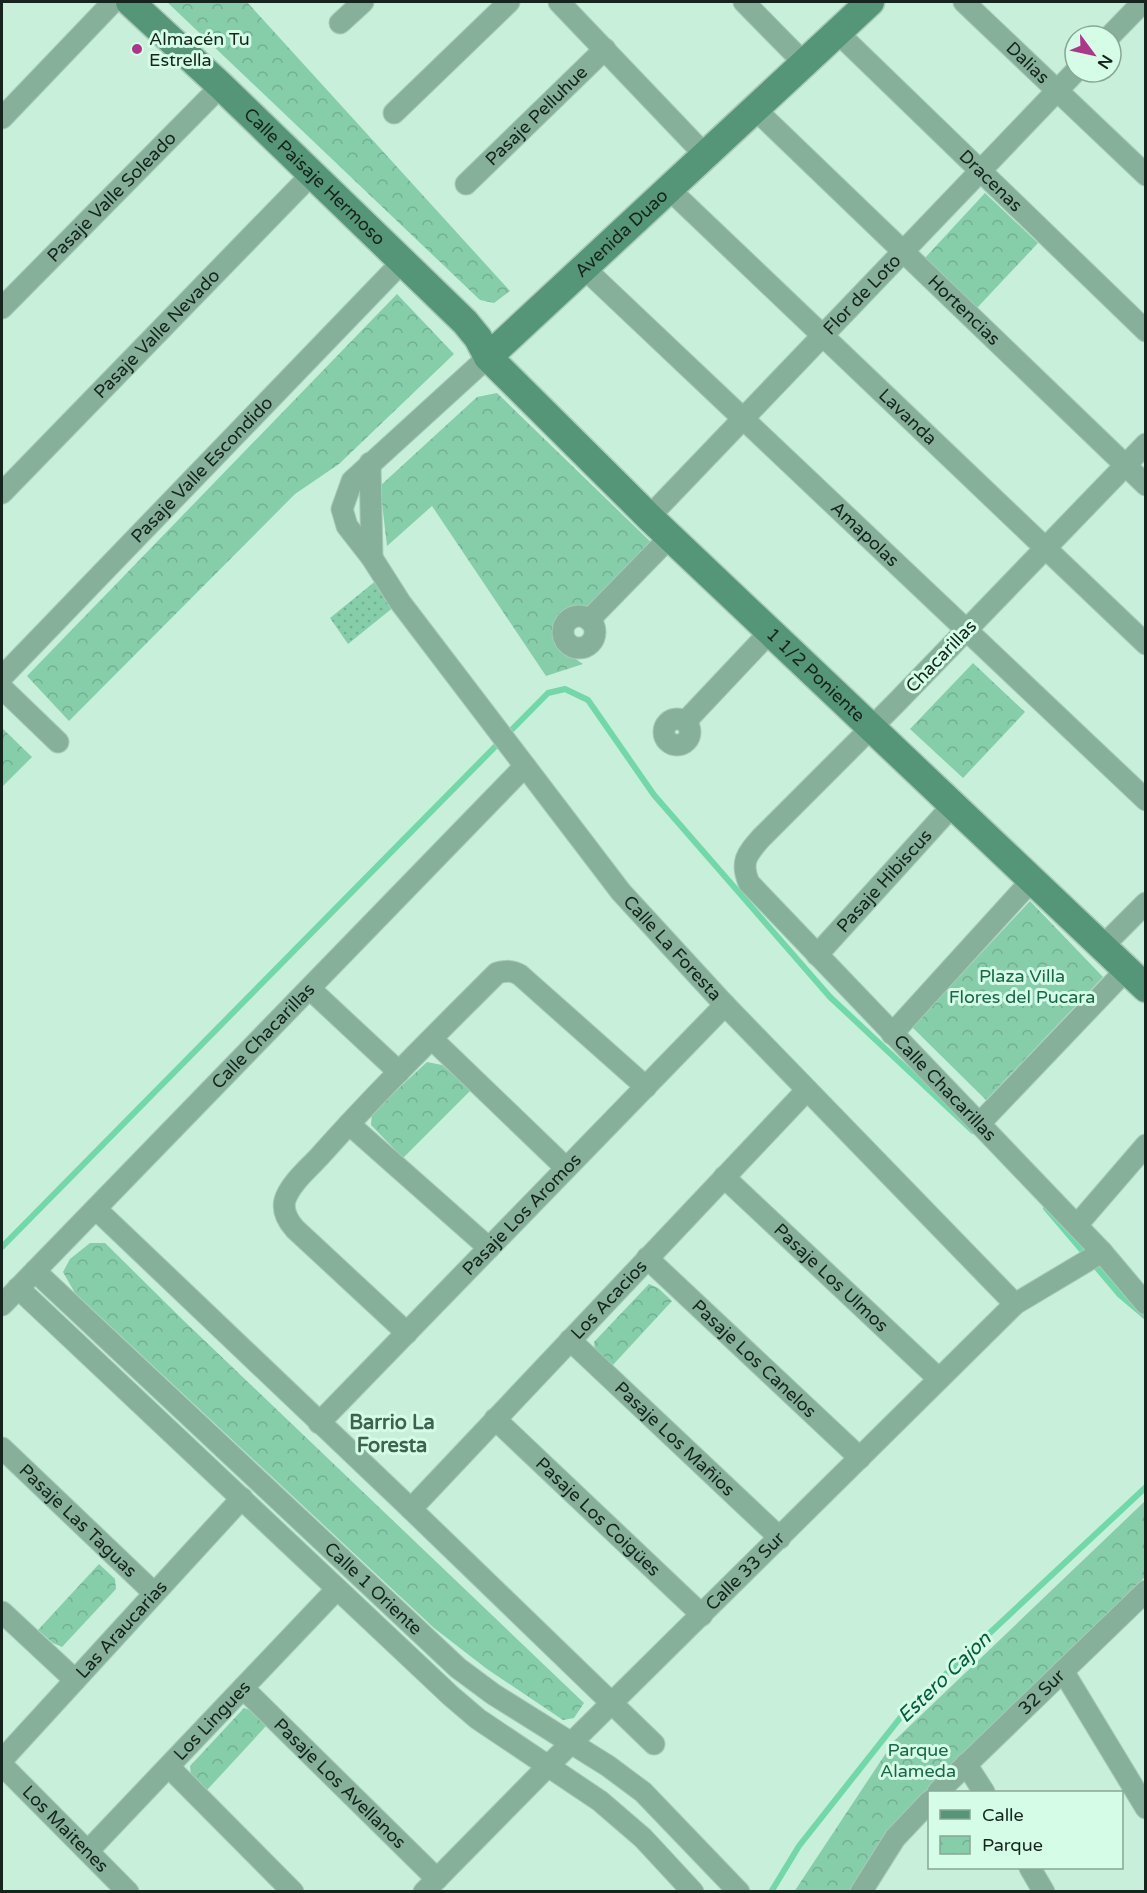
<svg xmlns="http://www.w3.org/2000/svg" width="1147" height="1893" font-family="'Varela Round',sans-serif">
<defs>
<pattern id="grass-dots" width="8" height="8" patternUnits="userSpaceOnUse" patternTransform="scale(1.5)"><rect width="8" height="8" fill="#86cdaa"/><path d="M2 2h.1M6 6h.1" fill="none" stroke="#73b092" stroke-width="1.8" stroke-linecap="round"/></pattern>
<pattern id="park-crowns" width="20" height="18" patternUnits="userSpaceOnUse" patternTransform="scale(1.5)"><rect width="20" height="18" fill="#86cdaa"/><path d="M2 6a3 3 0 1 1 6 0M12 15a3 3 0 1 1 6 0" fill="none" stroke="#73b092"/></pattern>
</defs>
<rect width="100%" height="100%" fill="#c7efda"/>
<polygon fill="url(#grass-dots)" points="383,575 400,602 348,644 330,618"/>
<g fill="url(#park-crowns)">
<polygon points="167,2 247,2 510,291 494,303 480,300"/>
<polygon points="985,193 1038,243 976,309 923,260"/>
<polygon points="397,294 454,354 339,464 295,494 69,721 27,676"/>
<path d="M497,393L657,548L587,616L575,615C553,638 560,648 583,664L546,676L432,506L387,546L380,486L477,397Z"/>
<polygon points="973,663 1025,712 963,778 910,729"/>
<polygon points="2,728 32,757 2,787"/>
<polygon points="1030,901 1103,977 986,1100 912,1027"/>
<polygon points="427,1062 442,1065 471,1090 403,1158 371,1125 372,1113"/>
<polygon points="90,1243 105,1243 183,1320 584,1703 574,1718 563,1720 487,1669 434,1628 75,1293 63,1272 70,1259"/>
<polygon points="649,1284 658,1288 672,1301 611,1367 595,1352 594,1342"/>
<polygon points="1145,1501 1145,1577 896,1824 855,1891 794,1892 894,1741"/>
<polygon points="99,1564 115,1579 116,1589 62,1647 53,1643 38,1630"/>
<polygon points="244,1708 253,1711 267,1725 207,1790 191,1776 190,1766"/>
</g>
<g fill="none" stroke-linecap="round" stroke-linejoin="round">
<g stroke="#70d8a9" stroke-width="6">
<polyline points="1046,1208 1120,1295 1146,1317"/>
<polyline points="2,1247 548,693 565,689 588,700 654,795 830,997 973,1131"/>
<polyline points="771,1892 799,1846 904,1713 1146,1487"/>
</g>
<defs>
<g id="street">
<polyline points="559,2 705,155"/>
<polyline points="744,2 804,63"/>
<path id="s1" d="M964,2L1146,175"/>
<polyline points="340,23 363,2"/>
<path id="s2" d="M837,32L1146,331"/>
<polyline points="1110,36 1143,2"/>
<path id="s3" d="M755,109L1146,485"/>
<polyline points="394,113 509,2"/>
<polyline points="2,118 113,2"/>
<path id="s4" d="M466,184L605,49"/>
<path id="s5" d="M669,189L1146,644"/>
<path id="s6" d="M584,268L1146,800"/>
<path id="s7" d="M2,308L221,86"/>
<path id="s8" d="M488,357L352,481L342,509L347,526L372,558L400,602L621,892L725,1005L1015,1304"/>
<path id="s9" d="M1146,444L895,704L761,838C747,854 740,862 749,883L1102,1252L1146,1304"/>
<polyline points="370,463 372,558"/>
<path id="s10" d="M2,493L312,174"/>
<path id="s11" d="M649,517L1075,72"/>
<circle cx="579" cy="632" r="16"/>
<polyline points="589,620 670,537"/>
<path id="s12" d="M2,677L403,261"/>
<polyline points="2,688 58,742"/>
<circle cx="677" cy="732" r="13"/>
<polyline points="686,721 770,632"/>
<polyline points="1102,947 1146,903"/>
<path id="s13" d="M817,955L953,805"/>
<polyline points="310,989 399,1072"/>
<polyline points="892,1034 1032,880"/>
<polyline points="432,1039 566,1168"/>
<polyline points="980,1123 1126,970"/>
<polyline points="349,1124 489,1248"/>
<path id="s14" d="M724,1177L939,1379"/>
<polyline points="96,1209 411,1509 654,1744"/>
<polyline points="1077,1225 1146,1145"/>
<path id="s15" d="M647,1258L860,1458"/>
<path id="s16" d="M35,1271L458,1668L493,1694L608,1766L643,1792L739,1892"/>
<polyline points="18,1288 451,1696 478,1719 600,1801 643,1838 693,1892"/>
<path id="s17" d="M2,1305L525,766"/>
<path d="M407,1333L295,1229C288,1221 282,1211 285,1200C290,1184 308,1169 319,1157C376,1093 437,1033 497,973C506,971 512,970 520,975L646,1087"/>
<path id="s18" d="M570,1340L780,1538"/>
<path id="s19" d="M495,1419L702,1615"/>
<path id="s20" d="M319,1423L725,1005"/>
<path id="s21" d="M2,1448L154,1593"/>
<path id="s22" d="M411,1509L807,1090"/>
<polyline points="2,1612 75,1680"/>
<polyline points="1063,1671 1146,1808"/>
<path id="s23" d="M243,1688L437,1879"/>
<path id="s24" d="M2,1760L242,1498"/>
<polyline points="966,1764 984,1792"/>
<path id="s25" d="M2,1765L128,1892"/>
<polyline points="169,1767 293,1892"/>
<path id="s26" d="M938,1792L1146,1591"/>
<path id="s27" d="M88,1851L337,1589"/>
<polyline points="1030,1868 1044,1892"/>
<path id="s28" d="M424,1892L547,1767L1015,1304L1102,1252"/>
<polyline points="861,1892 895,1838 930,1801"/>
</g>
<g id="secondary">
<path id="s29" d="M130,2L221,86L465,322L478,338L488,357L649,517L1146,988"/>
<path id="s30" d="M488,357L870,2"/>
</g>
</defs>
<use href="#street" stroke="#a7cab8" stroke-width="23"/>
<use href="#secondary" stroke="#a7cab8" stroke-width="31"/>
<use href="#street" stroke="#87b09b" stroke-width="21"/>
<use href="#secondary" stroke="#569678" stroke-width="28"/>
</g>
<circle fill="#ae3589" stroke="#d4fce7" stroke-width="2" cx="137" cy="49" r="6"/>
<g text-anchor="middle" stroke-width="6" stroke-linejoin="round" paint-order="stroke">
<g font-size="18" fill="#15241c" stroke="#d4fce7" text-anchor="start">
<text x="149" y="45">Almacén Tu<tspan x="149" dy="21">Estrella</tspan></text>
</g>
<g font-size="18" fill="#15241c" stroke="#d4fce7">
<text dy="6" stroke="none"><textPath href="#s1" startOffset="88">Dalias</textPath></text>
<text dy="6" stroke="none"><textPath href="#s4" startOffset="98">Pasaje Pelluhue</textPath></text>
<text dy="6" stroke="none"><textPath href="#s29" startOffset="254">Calle Paisaje Hermoso</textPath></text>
<text dy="6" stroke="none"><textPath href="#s2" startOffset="214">Dracenas</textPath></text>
<text dy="6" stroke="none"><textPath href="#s7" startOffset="156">Pasaje Valle Soleado</textPath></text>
<text dy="6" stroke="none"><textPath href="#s30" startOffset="182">Avenida Duao</textPath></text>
<text dy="6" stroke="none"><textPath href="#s11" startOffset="308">Flor de Loto</textPath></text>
<text dy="6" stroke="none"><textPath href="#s3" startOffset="290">Hortencias</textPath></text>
<text dy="6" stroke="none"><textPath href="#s10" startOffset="222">Pasaje Valle Nevado</textPath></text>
<text dy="6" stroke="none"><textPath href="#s5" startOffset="330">Lavanda</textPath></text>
<text dy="6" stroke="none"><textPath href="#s12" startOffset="288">Pasaje Valle Escondido</textPath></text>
<text dy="6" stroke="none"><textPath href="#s6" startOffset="387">Amapolas</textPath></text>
<text transform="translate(941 656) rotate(-46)" y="6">Chacarillas</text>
<text dy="6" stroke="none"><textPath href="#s29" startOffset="962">1 1/2 Poniente</textPath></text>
<text dy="6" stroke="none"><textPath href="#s13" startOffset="100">Pasaje Hibiscus</textPath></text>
<text dy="6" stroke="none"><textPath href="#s8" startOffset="765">Calle La Foresta</textPath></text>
<text dy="6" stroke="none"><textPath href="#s17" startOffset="375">Calle Chacarillas</textPath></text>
<text dy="6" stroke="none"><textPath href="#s9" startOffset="885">Calle Chacarillas</textPath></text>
<text dy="6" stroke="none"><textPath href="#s20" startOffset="291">Pasaje Los Aromos</textPath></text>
<text dy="6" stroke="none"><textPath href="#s14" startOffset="147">Pasaje Los Ulmos</textPath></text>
<text dy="6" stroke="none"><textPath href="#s22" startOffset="288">Los Acacios</textPath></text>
<text dy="6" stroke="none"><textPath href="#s15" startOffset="147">Pasaje Los Canelos</textPath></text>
<text dy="6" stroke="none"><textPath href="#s18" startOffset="144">Pasaje Los Mañios</textPath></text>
<text dy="6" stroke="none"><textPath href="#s19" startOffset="142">Pasaje Los Coigües</textPath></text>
<text dy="6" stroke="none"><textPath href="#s21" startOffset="105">Pasaje Las Taguas</textPath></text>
<text dy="6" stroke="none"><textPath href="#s28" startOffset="454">Calle 33 Sur</textPath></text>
<text dy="6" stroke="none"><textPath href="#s16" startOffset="464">Calle 1 Oriente</textPath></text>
<text dy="6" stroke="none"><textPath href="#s24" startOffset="177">Las Araucarias</textPath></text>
<text dy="6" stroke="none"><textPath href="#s26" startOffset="144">32 Sur</textPath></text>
<text dy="6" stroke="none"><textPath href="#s27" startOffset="180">Los Lingues</textPath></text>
<text dy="6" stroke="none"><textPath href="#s23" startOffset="136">Pasaje Los Avellanos</textPath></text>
<text dy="6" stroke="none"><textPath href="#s25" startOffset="90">Los Maitenes</textPath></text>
</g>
<g font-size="18" fill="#186748" stroke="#d4fce7">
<text x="1022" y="982">Plaza Villa<tspan x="1022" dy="21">Flores del Pucara</tspan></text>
<text x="918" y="1756">Parque<tspan x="918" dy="21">Alameda</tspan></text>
</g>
<g font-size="20" font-weight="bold" fill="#3e6150" stroke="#d4fce7">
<text x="392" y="1429">Barrio La<tspan x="392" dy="23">Foresta</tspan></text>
</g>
<g font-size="20" font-style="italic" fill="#035b3e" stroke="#d4fce7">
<text transform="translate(944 1677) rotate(-44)" y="7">Estero Cajon</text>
</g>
</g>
<rect width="1147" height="1893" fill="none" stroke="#15241c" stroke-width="6"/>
<rect x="928" y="1791" width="195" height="78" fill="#d4fce7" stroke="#88a696" stroke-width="1.5"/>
<rect x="940" y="1810" width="30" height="9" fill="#569678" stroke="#88a696" stroke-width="1.5"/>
<text x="982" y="1821" font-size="18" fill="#15241c">Calle</text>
<rect x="940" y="1836" width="30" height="18" fill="url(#park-crowns)" stroke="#88a696" stroke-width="1.5"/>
<text x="982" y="1851" font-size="18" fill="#15241c">Parque</text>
<g transform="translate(1093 54) rotate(123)"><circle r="28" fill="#d4fce7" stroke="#88a696" stroke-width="1.5"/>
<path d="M0-4.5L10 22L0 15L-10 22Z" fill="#ae3589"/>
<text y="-9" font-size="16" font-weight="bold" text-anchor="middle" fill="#15241c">N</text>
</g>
</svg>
